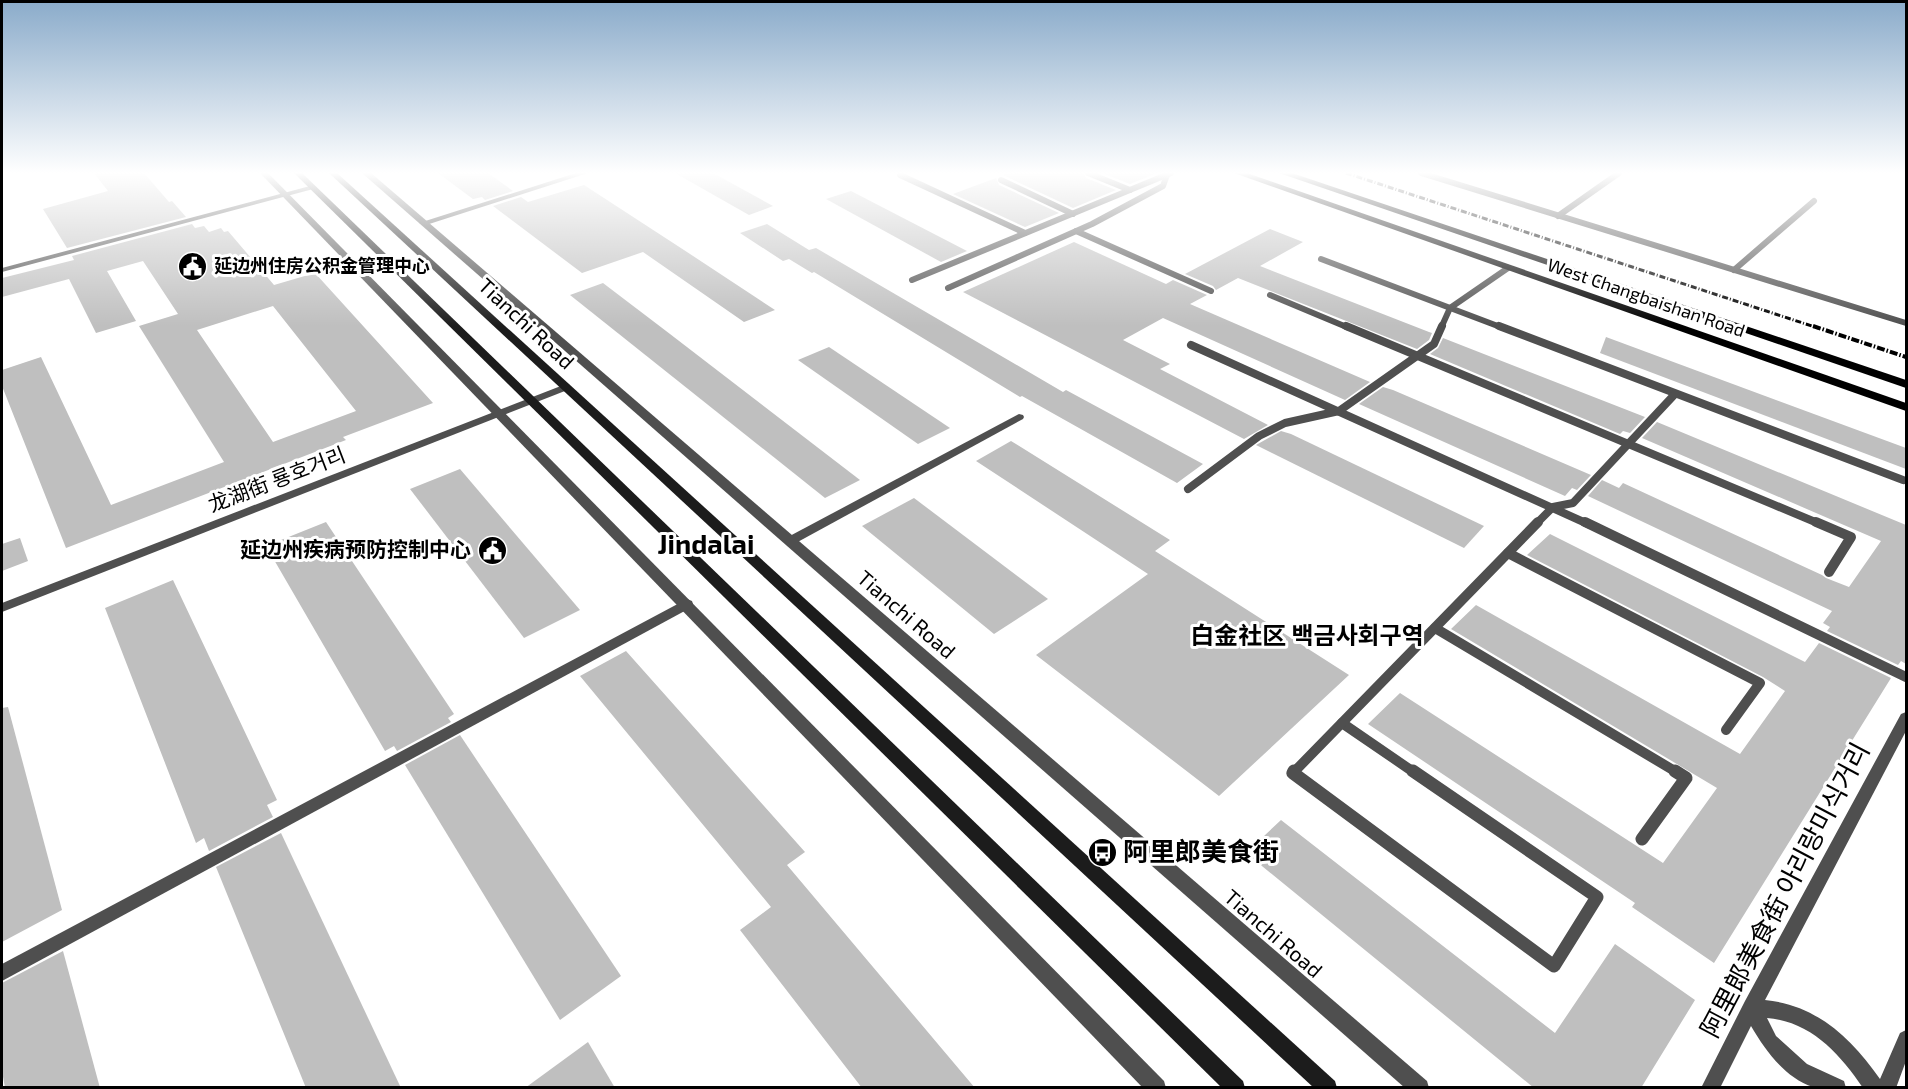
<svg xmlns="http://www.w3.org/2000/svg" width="1908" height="1089" font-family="'Exo 2','Noto Sans SC','Noto Sans KR',sans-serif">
<rect width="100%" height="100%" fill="#fff"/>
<g fill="#bfbfbf" fill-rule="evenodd">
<polygon points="94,173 144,173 169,202 172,201 186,217 67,248 43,209 108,191"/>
<polygon points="438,173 488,173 513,191 485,200 482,197 473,199"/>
<polygon points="675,173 713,173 773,206 749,215"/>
<polygon points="1009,173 1083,173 1086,178 1116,190 1073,208 1003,175"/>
<polygon points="1102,173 1157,173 1130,184"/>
<polygon points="996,178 999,185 1059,213 1025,227 953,194"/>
<polygon points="584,185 687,252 775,310 744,322 643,252 582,273 493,206 521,197 528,202"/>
<polygon points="851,191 967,251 941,262 826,199"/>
<path d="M192,224L195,228L204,226L209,232L221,228L224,232L228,231L274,285L315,273L433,403L343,437L346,440L66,548L2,386V370L41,357L111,505L224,462L139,326L178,314L143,261L107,271L136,321L96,333L69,279L2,297V278L74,260L72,256ZM273,306L356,411L273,442L197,330Z"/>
<polygon points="767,224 809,250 816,248 1063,392 1066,390 1203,464 1177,483 1022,396 1020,397 814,272 812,273 789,259 783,261 740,233"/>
<polygon points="1270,229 1303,242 1260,266 1429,332 1432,333 1429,340 1417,349 1238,278 1216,290 1213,286 1185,274"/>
<polygon points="1074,242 1166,284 1173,280 1207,295 1190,304 1370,382 1345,400 1163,318 1123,340 1170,364 1160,369 1268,425 1244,439 963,292"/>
<polygon points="603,283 670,334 860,480 825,498 570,295"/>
<polygon points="1606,337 1906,448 1906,469 1600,353"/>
<polygon points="1443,338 1645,417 1630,433 1623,431 1620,434 1430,354 1438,348"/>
<polygon points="829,347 950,428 918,444 798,360"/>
<polygon points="1383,387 1393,390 1591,475 1577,490 1572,488 1565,496 1359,404"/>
<polygon points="1657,422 1906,525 1906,664 1901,661 1898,665 1827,631 1830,627 1823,623 1832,611 1588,496 1602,480 1619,488 1623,483 1822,575 1826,578 1849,587 1881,541 1642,438"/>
<polygon points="1281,431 1291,434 1484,526 1464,548 1256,445"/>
<polygon points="1011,441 1170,540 1155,551 1349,675 1219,796 1036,655 1148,574 976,461"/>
<polygon points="460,469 580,610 524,638 410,489"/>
<polygon points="914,498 1048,599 994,634 862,526"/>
<polygon points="326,522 454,714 448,718 451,722 397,751 394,746 385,751 266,546"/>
<polygon points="1550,534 1805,662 1819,643 1891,678 1714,963 1632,907 1635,903 1368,724 1400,693 1663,863 1717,788 1451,629 1476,605 1740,754 1785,691 1763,677 1527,555"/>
<polygon points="20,538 28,561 2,571 2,544"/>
<polygon points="173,580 277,800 267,805 273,817 209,851 204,838 196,843 105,608"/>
<polygon points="626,651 805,852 787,865 975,1088 862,1088 740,930 771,907 580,676"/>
<polygon points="8,707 62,910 2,942 2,708"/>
<polygon points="460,735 621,976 560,1020 405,765"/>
<polygon points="1281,820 1555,1033 1615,944 1695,1000 1641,1088 1534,1088 1246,853"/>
<polygon points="281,833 401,1088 306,1088 216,867"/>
<polygon points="63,951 100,1088 5,1088 2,1071 2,983"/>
<polygon points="588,1042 615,1088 525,1088"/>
</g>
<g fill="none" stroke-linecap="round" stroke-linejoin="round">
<g stroke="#4f4f4f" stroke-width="6">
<polyline points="1088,173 1130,190"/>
<polyline points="1421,173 1906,323"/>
<polyline points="900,175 1025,233"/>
<polyline points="1001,180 1073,214"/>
<polyline points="1558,216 1619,173"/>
<polyline points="1076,231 1211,291"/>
<polyline points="1321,259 1503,328"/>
<polyline points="1734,270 1814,201"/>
<polyline points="912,280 1171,173"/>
<polyline points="948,288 1092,224 1163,186 1167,175"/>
<polyline points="1270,295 1349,328"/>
<polyline points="1441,328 1450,308 1508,268"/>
</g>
<g stroke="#4f4f4f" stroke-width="8">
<polyline points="1346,326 1820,524"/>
<polyline points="1499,326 1903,480"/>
<polyline points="1191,345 1588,524"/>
<polyline points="1188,489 1259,436 1285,423 1339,411 1434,344 1442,326"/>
<polyline points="1536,524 1553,507 1573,503 1675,394"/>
</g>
<g stroke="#4f4f4f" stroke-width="10">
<polyline points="1585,522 1906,677"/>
<polyline points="1816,522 1851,537 1829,572"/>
<polyline points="1508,553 1760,683 1726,730"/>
<polyline points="1435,628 1678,773"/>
<polyline points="1342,723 1415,773"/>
<polyline points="1293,773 1538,522"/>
</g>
<g stroke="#4f4f4f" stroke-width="13">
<polyline points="1294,771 1293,773 1554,966 1597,897 1413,771"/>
<polyline points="1642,839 1686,778 1675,771"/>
</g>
<g fill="#4f4f4f" fill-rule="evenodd">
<polygon points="576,173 588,173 426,225 419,223"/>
<polygon points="310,186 317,188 2,272 2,268"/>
<polygon points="566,384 570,385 570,389 2,612 2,603"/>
<polygon points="1019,414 1023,415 1024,417 1023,419 794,544 786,544 784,541 786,538"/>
<polygon points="687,599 692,601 693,604 692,607 2,981 2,964"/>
<path d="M1906,712V731L1765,1000C1817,1005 1851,1038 1880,1079L1900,1033L1906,1030V1061L1896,1088H1863C1839,1053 1811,1022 1767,1018L1776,1036L1807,1064L1844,1081L1846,1088C1836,1088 1823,1089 1813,1087C1785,1078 1765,1050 1751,1026L1720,1088H1701L1745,1001L1901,714Z"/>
</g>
<g fill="#4f4f4f" fill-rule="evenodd">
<polygon points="260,173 268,173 1164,1081 1166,1088 1143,1088"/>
<polygon points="362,173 371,173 1427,1081 1429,1088 1405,1088"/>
</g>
<g fill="#1c1c1c" fill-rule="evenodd">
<polygon points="294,173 302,173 1243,1081 1245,1088 1222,1088"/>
<polygon points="329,173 337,173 1335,1081 1337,1088 1314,1088"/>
</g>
<g fill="#000" fill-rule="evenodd">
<polygon points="1234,173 1247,173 1906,403 1906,411"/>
<polygon points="1279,173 1292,173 1906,380 1906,388"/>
</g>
<polyline stroke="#000" stroke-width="3" stroke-dasharray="6 2 1 2" stroke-linecap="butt" points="1346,173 1818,328"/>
<polyline stroke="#000" stroke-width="4" stroke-dasharray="8 2 1.5 2" stroke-linecap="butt" points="1813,326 1906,357"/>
</g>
<linearGradient id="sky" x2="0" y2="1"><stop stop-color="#8aabca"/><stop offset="0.53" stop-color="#fff"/><stop offset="1" stop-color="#fff" stop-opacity="0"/></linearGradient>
<rect width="1908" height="326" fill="url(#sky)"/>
<defs>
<symbol id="civic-disc" viewBox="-11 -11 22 22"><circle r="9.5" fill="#000" stroke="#fff"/><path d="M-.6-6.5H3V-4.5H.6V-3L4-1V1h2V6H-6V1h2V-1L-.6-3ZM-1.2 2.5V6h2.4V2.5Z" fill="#fff"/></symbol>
<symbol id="bus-disc" viewBox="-11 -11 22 22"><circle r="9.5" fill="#000" stroke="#fff"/><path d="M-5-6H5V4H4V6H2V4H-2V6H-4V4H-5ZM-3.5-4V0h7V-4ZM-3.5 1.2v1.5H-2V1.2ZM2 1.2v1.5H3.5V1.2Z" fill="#fff"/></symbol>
</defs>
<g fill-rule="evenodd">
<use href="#civic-disc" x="176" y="250" width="33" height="33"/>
<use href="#civic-disc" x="476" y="534" width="33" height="33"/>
<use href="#bus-disc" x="1086" y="836" width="33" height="33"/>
</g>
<g text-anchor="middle" stroke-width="6" stroke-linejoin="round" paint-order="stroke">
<g font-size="18" font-weight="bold" fill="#000" stroke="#fff" text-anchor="start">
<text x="214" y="272">延边州住房公积金管理中心</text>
</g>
<g font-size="18" fill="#000" stroke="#fff">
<text transform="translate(1646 298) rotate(19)" y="6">West Changbaishan Road</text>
</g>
<g font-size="21" fill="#000" stroke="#fff">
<text transform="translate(526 324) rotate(43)" y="7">Tianchi Road</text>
<text transform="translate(277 480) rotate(-21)" y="7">龙湖街 룡호거리</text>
<text transform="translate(906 615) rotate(41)" y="7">Tianchi Road</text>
<text transform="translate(1273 934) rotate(41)" y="7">Tianchi Road</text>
</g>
<g font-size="21" font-weight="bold" fill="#000" stroke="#fff" text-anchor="end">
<text x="471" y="557">延边州疾病预防控制中心</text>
</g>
<g font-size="24" font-weight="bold" fill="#000" stroke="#fff">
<text x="1307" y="644">白金社区 백금사회구역</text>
</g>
<g font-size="26" font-weight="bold" fill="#000" stroke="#fff" text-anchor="start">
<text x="1123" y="861">阿里郎美食街</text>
</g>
<g font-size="26" fill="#000" stroke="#fff">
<text transform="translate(1785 890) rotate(-62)" y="9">阿里郎美食街 아리랑미식거리</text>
</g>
<g font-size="27" font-weight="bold" fill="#000" stroke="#fff">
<text x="706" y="554">Jindalai</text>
</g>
</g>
<rect width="1908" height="1089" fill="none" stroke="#000000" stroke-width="6"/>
</svg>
